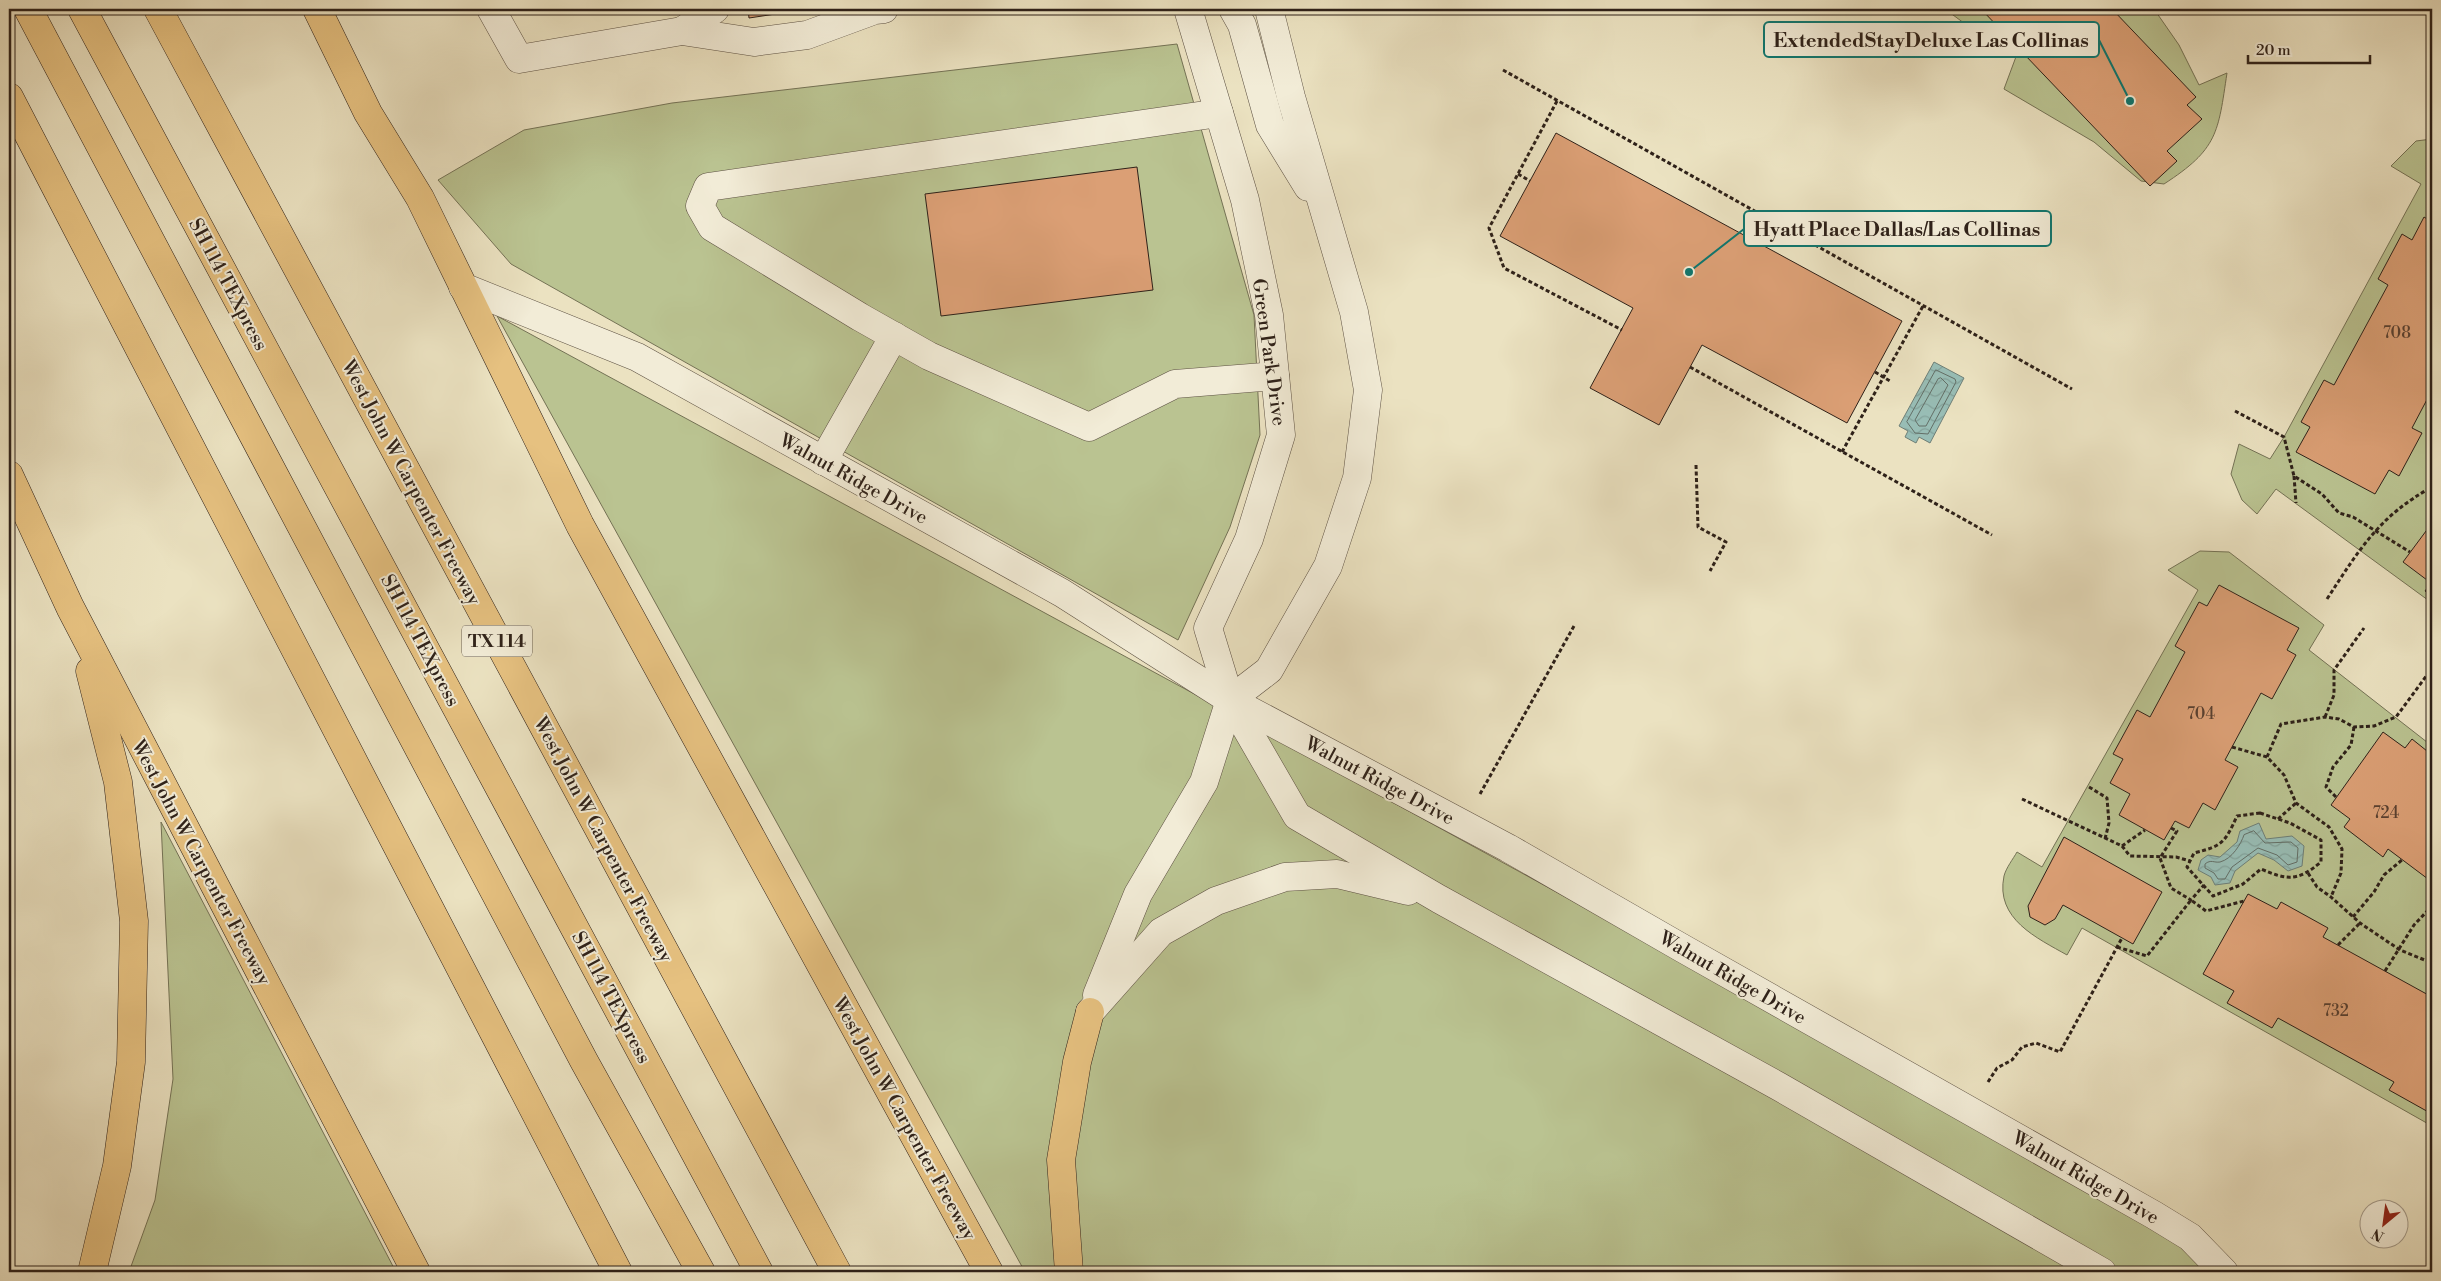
<svg xmlns="http://www.w3.org/2000/svg" width="2441" height="1281" font-family="'Libre Bodoni',serif">
<defs>
<pattern id="water-waves" width="16" height="10" patternUnits="userSpaceOnUse" patternTransform="scale(1.25)"><rect width="16" height="10" fill="#98bdb5"/><path d="M0 5q4-4 8 0t8 0" fill="none" stroke="#83a29b"/></pattern>
</defs>
<rect width="100%" height="100%" fill="#ebe2c1"/>
<filter id="stains"><feTurbulence type="fractalNoise" baseFrequency=".004" numOctaves="4"/><feColorMatrix values="0 0 0 0 .2 0 0 0 0 .09 0 0 0 0 .02 0 0 0 .5 -.17"/></filter>
<radialGradient id="worn" r=".72"><stop offset=".6" stop-color="#630" stop-opacity="0"/><stop offset="1" stop-color="#630" stop-opacity=".3"/></radialGradient>
<g fill="#bac391" stroke="#747255">
<path d="M1945,9H2154L2179,45L2199,85L2227,73C2218,133 2218,149 2164,184L2141,181L2094,142L2004,89L2017,54L1976,32Z"/>
<polygon points="1177,44 1254,315 1260,435 1230,527 1178,640 511,264 438,180 524,130 672,103"/>
<polygon points="2432,139 2432,603 2276,489 2257,514 2242,500 2231,474 2239,444 2270,459 2284,437 2421,184 2391,166 2416,141"/>
<polygon points="497,316 1270,735 2166,1226 2206,1272 1025,1272"/>
<path d="M2200,551L2229,552L2324,625L2309,650L2432,746V1126L2082,928L2067,955C2037,938 1995,919 2004,876C2006,868 2013,859 2017,852L2042,867L2198,590L2168,570Z"/>
<polygon points="161,822 396,1272 129,1272 155,1200 173,1079"/>
</g>
<g fill="url(#water-waves)" stroke="#6e7f77">
<polygon points="1934,362 1964,378 1930,443 1919,437 1916,443 1905,437 1908,431 1899,426"/>
<polygon points="2259,823 2266,839 2292,836 2304,846 2302,866 2288,871 2274,860 2258,853 2235,871 2230,883 2215,885 2211,877 2198,870 2201,860 2208,855 2220,857 2237,842 2240,831"/>
</g>
<g fill="none" stroke-linecap="round" stroke-linejoin="round">
<g stroke="#636f67" stroke-width="1">
<polygon points="1936,370 1955,379 1956,382 1928,434 1915,433 1907,422"/>
<polygon points="1941,378 1948,385 1926,426 1919,426 1915,420 1938,379"/>
<path d="M2254,831L2265,843L2291,842L2298,848L2297,862L2288,865L2277,855L2258,848L2232,867L2225,879H2218L2214,873L2205,868V864C2211,859 2214,863 2220,862C2232,859 2241,844 2244,835Z"/>
</g>
</g>
<g fill="#db9f75" stroke="#2e2119">
<polygon points="748,9 802,9 802,10 749,18"/>
<polygon points="1981,9 2112,9 2196,97 2187,105 2202,119 2167,151 2177,161 2150,186"/>
<polygon points="1556,133 1902,321 1847,423 1702,345 1659,425 1590,388 1633,308 1500,236"/>
<polygon points="1137,167 1153,290 941,316 925,194"/>
<polygon points="2424,217 2432,222 2432,390 2412,428 2422,433 2399,476 2389,470 2375,494 2296,452 2310,427 2301,422 2324,380 2334,385 2388,285 2378,279 2402,234 2412,240"/>
<polygon points="2432,523 2432,596 2425,591 2431,583 2403,562"/>
<polygon points="2219,585 2299,628 2287,650 2296,655 2272,699 2261,693 2225,760 2238,767 2215,810 2203,803 2189,828 2175,821 2164,840 2119,815 2130,794 2110,783 2123,759 2113,754 2137,710 2150,717 2185,652 2175,646 2199,602 2207,606"/>
<polygon points="2383,732 2405,748 2412,739 2432,755 2432,882 2388,849 2383,857 2344,827 2350,819 2331,805"/>
<polygon points="2064,837 2162,892 2133,944 2063,905 2055,919 2045,925 2030,917 2028,906"/>
<polygon points="2248,894 2277,909 2281,902 2328,928 2323,937 2432,997 2432,1114 2389,1090 2394,1082 2278,1018 2272,1028 2227,1003 2234,991 2203,974"/>
</g>
<g fill="none" stroke-linecap="round" stroke-linejoin="round">
<defs>
<g id="minor">
<polyline points="491,9 519,59 682,31 754,42 807,35 875,10 884,9"/>
<polyline points="1188,9 1245,200 1269,315 1281,435 1249,539 1208,628 1230,700 1297,816 1439,899 1778,1086 2102,1272"/>
<polyline points="1233,9 1242,25 1270,125 1308,187"/>
<polyline points="682,31 715,9"/>
<polyline points="1219,113 708,187 700,206 712,227 860,317 929,356 1089,427 1175,384 1275,376"/>
<polyline points="463,287 637,357 1062,593 1230,700 1508,848 1682,948 2154,1215 2190,1237 2224,1272"/>
<polyline points="823,461 894,336"/>
<polyline points="1230,700 1269,670 1328,566 1357,478 1368,390 1354,312 1291,97 1269,9"/>
<polyline points="1097,995 1138,894 1204,782 1230,700"/>
<polyline points="1090,1012 1161,932 1216,901 1285,877 1337,874 1408,891"/>
</g>
<g id="major">
<polyline points="317,9 368,113 420,198 580,525 989,1272"/>
<polyline points="9,475 70,607 416,1272"/>
<polyline points="90,671 118,782 134,921 131,1062 117,1166 92,1272"/>
<polyline points="1069,1272 1061,1160 1077,1062 1090,1012"/>
</g>
<g id="highway">
<polyline points="28,9 584,1061 701,1272"/>
<polyline points="82,9 759,1272"/>
<polyline points="158,9 837,1272"/>
<polyline points="9,97 618,1272"/>
</g>
</defs>
<use href="#minor" stroke="#5d5143" stroke-width="29"/>
<use href="#major" stroke="#2e2119" stroke-width="29"/>
<use href="#highway" stroke="#2e2119" stroke-width="29"/>
<g stroke="#2e2119" stroke-width="3" stroke-dasharray="4 2.5" stroke-linecap="butt">
<polyline points="1503,70 2072,389"/>
<polyline points="1557,101 1489,228 1504,268 1622,330"/>
<polyline points="1518,174 1530,181"/>
<polyline points="1690,367 1992,535"/>
<polyline points="1875,372 1890,381"/>
<polyline points="2235,411 2284,437 2294,476 2322,494 2339,513 2353,517 2410,552"/>
<polyline points="1842,452 1923,306"/>
<polyline points="1696,465 1698,527 1726,542 1710,571"/>
<polyline points="2294,476 2296,503"/>
<path d="M2327,599C2359,550 2379,516 2432,487"/>
<polyline points="2325,717 2334,695 2334,670 2364,628"/>
<polyline points="2232,747 2267,757 2284,775 2296,803 2329,827 2342,849 2341,873 2331,897"/>
<polyline points="2267,757 2281,724 2325,717 2339,719 2354,727 2374,726 2396,717 2427,675"/>
<polyline points="2089,787 2107,798 2109,823 2105,839"/>
<polyline points="1480,794 1574,626"/>
<polyline points="2336,797 2326,787 2333,767 2351,745 2354,727"/>
<polyline points="2022,799 2122,846 2130,856 2176,857 2190,861"/>
<path d="M2260,813L2290,823L2321,840V862C2297,882 2287,880 2261,869L2243,884L2213,896L2187,867L2194,853C2223,846 2225,842 2237,816Z"/>
<polyline points="2278,819 2296,803"/>
<polyline points="2171,828 2177,831 2160,858 2171,888 2191,900 2204,885"/>
<polyline points="2122,846 2145,830"/>
<polyline points="2308,873 2317,887 2331,897 2360,923 2400,950 2432,963"/>
<polyline points="2353,917 2374,892 2384,875 2402,860"/>
<polyline points="2338,945 2360,923"/>
<polyline points="2117,947 2147,956 2191,900 2206,911 2244,901"/>
<polyline points="2385,971 2414,925 2432,906"/>
<polyline points="2429,995 2432,991"/>
<polyline points="1988,1082 1997,1068 2012,1060 2022,1047 2036,1043 2060,1052 2122,938"/>
</g>
<use href="#minor" stroke="#f2ecd7" stroke-width="28"/>
<use href="#major" stroke="#e6c180" stroke-width="28"/>
<use href="#highway" stroke="#e6c180" stroke-width="28"/>
</g>
<g text-anchor="middle" stroke-width="4" stroke-linejoin="round" paint-order="stroke">
<g font-size="16" fill="#594030">
<text x="2397" y="338">708</text>
<text x="2201" y="719">704</text>
<text x="2386" y="818">724</text>
<text x="2336" y="1016">732</text>
</g>
<rect fill="#f2ecd7" stroke="#695e52" stroke-width="1" x="462" y="625.5" width="70" height="31" rx="4"/>
<g font-size="18" font-weight="bold" fill="#2e2119">
<text x="497" y="647">TX 114</text>
</g>
<g font-size="19" fill="#2e2119" stroke="#f2ecd7">
<text transform="translate(229 284) rotate(62)" y="7">SH 114 TEXpress</text>
<text transform="translate(1270 352) rotate(82)" y="7">Green Park Drive</text>
<text transform="translate(854 478) rotate(29)" y="7">Walnut Ridge Drive</text>
<text transform="translate(412 482) rotate(62)" y="7">West John W Carpenter Freeway</text>
<text transform="translate(421 640) rotate(62)" y="7">SH 114 TEXpress</text>
<text transform="translate(1380 780) rotate(28)" y="7">Walnut Ridge Drive</text>
<text transform="translate(604 839) rotate(62)" y="7">West John W Carpenter Freeway</text>
<text transform="translate(202 862) rotate(62)" y="7">West John W Carpenter Freeway</text>
<text transform="translate(1733 977) rotate(30)" y="7">Walnut Ridge Drive</text>
<text transform="translate(612 997) rotate(62)" y="7">SH 114 TEXpress</text>
<text transform="translate(905 1118) rotate(61)" y="7">West John W Carpenter Freeway</text>
<text transform="translate(2086 1177) rotate(30)" y="7">Walnut Ridge Drive</text>
</g>
</g>
<path fill="none" stroke="#0f766e" stroke-width="2" d="M2130 101L2099 40M1689 272L1744 229"/>
<g fill="#0f766e" stroke="#f2ecd7" stroke-width="2">
<circle cx="2130" cy="101" r="5"/>
<circle cx="1689" cy="272" r="5"/>
</g>
<g fill="#f2ecd7" stroke="#0f766e" stroke-width="2">
<rect x="1764" y="22" width="335" height="35" rx="5"/>
<rect x="1744" y="211" width="307" height="35" rx="5"/>
</g>
<g font-size="20" text-anchor="middle" font-weight="bold" fill="#2e2119">
<text x="1931" y="47">ExtendedStayDeluxe Las Collinas</text>
<text x="1897" y="236">Hyatt Place Dallas/Las Collinas</text>
</g>
<rect width="2441" height="1281" fill="none" stroke="#ebe2c1" stroke-width="30"/>
<rect x="10" y="10" width="2421" height="1261" fill="none" stroke="#2e2119" stroke-width="2.5"/>
<rect x="15" y="15" width="2411" height="1251" fill="none" stroke="#2e2119"/>
<g transform="translate(2384 1224) rotate(209)"><circle r="24" fill="#f2ecd7" stroke="#a49b8b"/>
<path d="M0-4L9 19L0 12L-9 19Z" fill="#8f2418"/>
<text y="-8" font-size="14" font-weight="bold" text-anchor="middle" fill="#2e2119">N</text>
</g>
<path d="M2248 55v8h122v-8" fill="none" stroke="#2e2119" stroke-width="2.5"/>
<text x="2256" y="55" font-size="15" fill="#2e2119" stroke="#f2ecd7" stroke-width="4" paint-order="stroke">20 m</text>
<rect width="100%" height="100%" filter="url(#stains)"/>
<rect width="100%" height="100%" fill="url(#worn)"/>
</svg>
